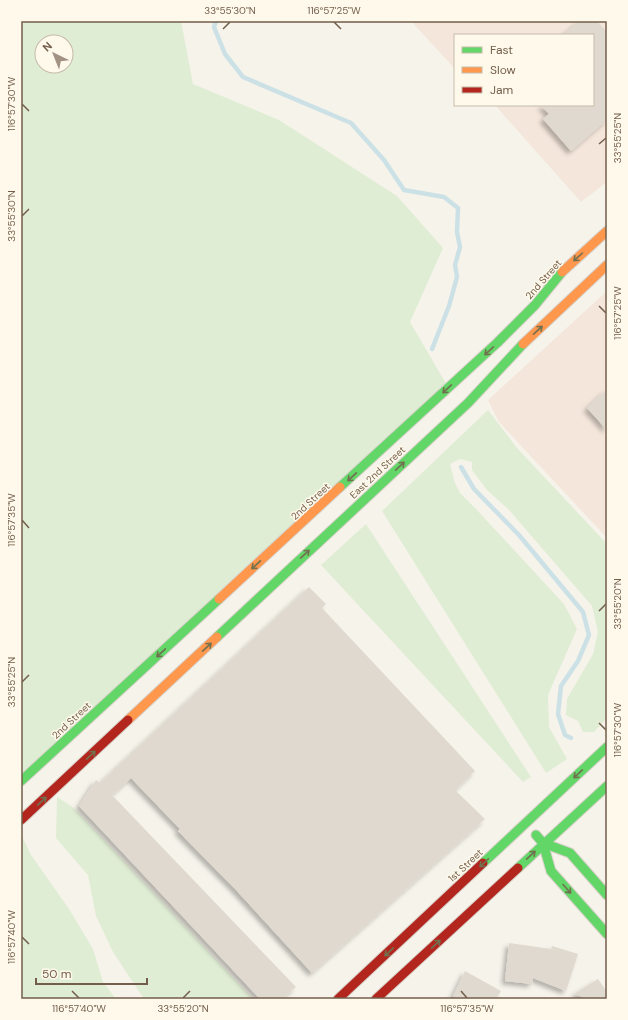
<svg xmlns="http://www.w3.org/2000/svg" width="628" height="1020" font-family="'DM Sans',sans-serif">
<defs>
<filter id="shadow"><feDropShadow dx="-3.5" dy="3.5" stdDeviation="2" flood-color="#0004"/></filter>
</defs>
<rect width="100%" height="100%" fill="#f6f3ea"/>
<g fill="#f4e6db">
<polygon points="411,21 607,21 607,182 581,202 495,105 593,105 593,35 455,35 455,69"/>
<polygon points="607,291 607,538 499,422 488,400"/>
</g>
<g fill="#e0edd5" fill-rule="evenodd">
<path d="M21,21H181L193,84L279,120L397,196L443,248L410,322L448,387L21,774ZM42,42H66V66H42Z"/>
<polygon points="488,410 517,448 607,544 607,718 594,732 583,732 578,721 566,715 567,699 593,654 598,632 592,606 509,510 487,490 472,470 472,462 460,459 450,464 455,483 460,493 476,509 564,604 577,629 548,695 549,727 567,759 546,773 382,511"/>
<polygon points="366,524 531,777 523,782 321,565"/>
<polygon points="57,797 74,808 253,999 144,999 113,952 96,916 88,875 56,838"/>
<polygon points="21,834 31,855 69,909 93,949 103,982 116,999 21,999"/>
</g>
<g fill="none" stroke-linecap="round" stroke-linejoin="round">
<g stroke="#cce1e6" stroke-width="4.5">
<polyline points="216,21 214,27 225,54 243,77 351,123 384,160 404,190 444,197 458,208 457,232 460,247 455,265 457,277 449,306 432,349"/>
<polyline points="461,467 474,489 519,535 583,612 589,635 578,661 561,686 558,714 565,735 571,738"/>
</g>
</g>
<g fill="#e0d9cf" filter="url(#shadow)">
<polygon points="579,21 597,21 607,32 607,120 571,151 543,119 549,114 541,105 593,105 593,35 563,35"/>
<polygon points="607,389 607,430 587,408"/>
<polygon points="309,587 326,604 322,608 475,771 455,790 485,819 312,973 237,891 178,831 180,829 131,778 112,795 296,987 282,999 260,999 79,806 96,780 100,783"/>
<polygon points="509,943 551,949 552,946 578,954 566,991 533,978 532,984 505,981"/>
<polygon points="465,971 501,991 496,999 459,999 453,996"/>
<polygon points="598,979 607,992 607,999 588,999 574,994"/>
</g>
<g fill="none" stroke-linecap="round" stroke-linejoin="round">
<defs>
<g id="fast">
<polyline points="340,487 497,343 535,305 562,272"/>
<polyline points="217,637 468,403 523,344"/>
<polyline points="21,781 219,599"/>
<polyline points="536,835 543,843 570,853 607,895"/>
<polyline points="543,843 551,871 607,934"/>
<polyline points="483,863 607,747"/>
<polyline points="518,868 607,786"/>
</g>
<g id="slow">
<polyline points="562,272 607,231"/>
<polyline points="523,344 607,265"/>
<polyline points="219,599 340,487"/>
<polyline points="128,720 217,637"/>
</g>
<g id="jam">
<polyline points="21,820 128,720"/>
<polyline points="338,999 483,863"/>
<polyline points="376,999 518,868"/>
</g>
</defs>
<use href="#fast" stroke="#d6d0c8" stroke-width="11"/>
<use href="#slow" stroke="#d6d0c8" stroke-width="11"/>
<use href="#jam" stroke="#d6d0c8" stroke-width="11"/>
<use href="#fast" stroke="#63d668" stroke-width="9"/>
<use href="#slow" stroke="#ff974d" stroke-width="9"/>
<use href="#jam" stroke="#b3261e" stroke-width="9"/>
</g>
<defs><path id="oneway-shaft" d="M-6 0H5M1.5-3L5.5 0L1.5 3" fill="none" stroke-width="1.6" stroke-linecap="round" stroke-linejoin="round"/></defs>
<g stroke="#71704f">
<use href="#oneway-shaft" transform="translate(578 257) rotate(138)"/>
<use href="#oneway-shaft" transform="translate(538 330) rotate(-43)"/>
<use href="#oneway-shaft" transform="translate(489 351) rotate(137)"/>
<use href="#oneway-shaft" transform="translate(447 389) rotate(137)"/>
<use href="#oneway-shaft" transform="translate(400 466) rotate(-43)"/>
<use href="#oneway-shaft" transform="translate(352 477) rotate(137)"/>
<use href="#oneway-shaft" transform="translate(305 554) rotate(-43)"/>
<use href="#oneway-shaft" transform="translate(256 565) rotate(137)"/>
<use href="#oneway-shaft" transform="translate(207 647) rotate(-43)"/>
<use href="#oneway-shaft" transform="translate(161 653) rotate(137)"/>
<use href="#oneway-shaft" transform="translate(91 755) rotate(-43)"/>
<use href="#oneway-shaft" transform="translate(578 774) rotate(137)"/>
<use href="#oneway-shaft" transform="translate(42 801) rotate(-43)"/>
<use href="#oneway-shaft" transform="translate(531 855) rotate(-43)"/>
<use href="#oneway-shaft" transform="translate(484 863) rotate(137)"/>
<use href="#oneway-shaft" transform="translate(567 889) rotate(48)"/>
<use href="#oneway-shaft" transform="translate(436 944) rotate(-43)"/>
<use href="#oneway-shaft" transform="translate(389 952) rotate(137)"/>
</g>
<path fill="none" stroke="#735e4b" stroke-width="1.5" d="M334,22L341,29M223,29L230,22M22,104L29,111M599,144L606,138M22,216L29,209M599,306L606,313M22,520L29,528M599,611L606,604M22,682L29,675M599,723L606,730M22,937L29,944M72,991L79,998M461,991L467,998M183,998L190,991"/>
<g text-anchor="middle" stroke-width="3" stroke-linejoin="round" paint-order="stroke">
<g font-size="10" fill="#735e4b" stroke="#fef9eb">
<text transform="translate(543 279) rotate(-49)" y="4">2nd Street</text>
<text transform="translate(377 472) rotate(-43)" y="4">East 2nd Street</text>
<text transform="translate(310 501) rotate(-43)" y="4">2nd Street</text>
<text transform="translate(71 720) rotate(-43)" y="4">2nd Street</text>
<text transform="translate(465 865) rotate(-43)" y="4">1st Street</text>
</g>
</g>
<rect width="628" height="1020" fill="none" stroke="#fef9eb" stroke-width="44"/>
<rect x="454" y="34" width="140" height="72" fill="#fef9eb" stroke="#c6bbab"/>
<rect x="462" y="47" width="20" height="6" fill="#63d668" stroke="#c6bbab"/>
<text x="490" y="54" font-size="12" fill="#735e4b">Fast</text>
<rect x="462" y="67" width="20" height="6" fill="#ff974d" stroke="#c6bbab"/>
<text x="490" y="74" font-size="12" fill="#735e4b">Slow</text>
<rect x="462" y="87" width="20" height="6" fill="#b3261e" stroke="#c6bbab"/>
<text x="490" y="94" font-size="12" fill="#735e4b">Jam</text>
<g transform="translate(54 54) rotate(317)"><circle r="19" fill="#fef9eb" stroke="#c6bbab"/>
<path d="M0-3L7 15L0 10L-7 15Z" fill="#a19283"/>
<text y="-6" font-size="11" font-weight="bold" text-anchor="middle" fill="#735e4b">N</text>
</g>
<path d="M36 978v6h111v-6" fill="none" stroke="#735e4b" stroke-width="2"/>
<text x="42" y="978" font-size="12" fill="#735e4b" stroke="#fef9eb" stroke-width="3" paint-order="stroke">50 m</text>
<rect x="22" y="22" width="584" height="976" fill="none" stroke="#735e4b" stroke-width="1.5"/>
<g font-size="10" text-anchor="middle" fill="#735e4b">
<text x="230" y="14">33°55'30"N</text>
<text x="334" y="14">116°57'25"W</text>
<text transform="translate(11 104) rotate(-90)" y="4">116°57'30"W</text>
<text transform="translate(617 138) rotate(-90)" y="4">33°55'25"N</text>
<text transform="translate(11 216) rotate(-90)" y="4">33°55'30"N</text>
<text transform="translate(617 313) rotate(-90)" y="4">116°57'25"W</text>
<text transform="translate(11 520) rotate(-90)" y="4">116°57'35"W</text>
<text transform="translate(617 604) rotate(-90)" y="4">33°55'20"N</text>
<text transform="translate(11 682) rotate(-90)" y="4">33°55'25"N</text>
<text transform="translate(617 730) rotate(-90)" y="4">116°57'30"W</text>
<text transform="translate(11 937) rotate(-90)" y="4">116°57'40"W</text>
<text x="79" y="1012">116°57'40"W</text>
<text x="183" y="1012">33°55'20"N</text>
<text x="467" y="1012">116°57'35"W</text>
</g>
</svg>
